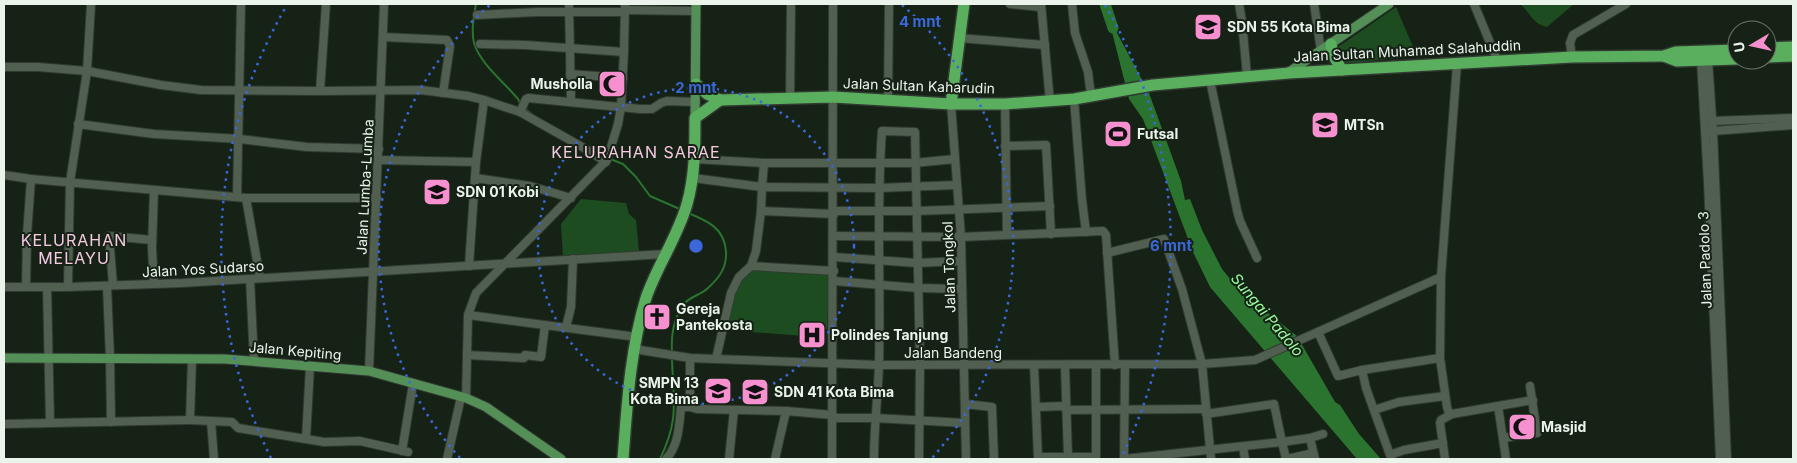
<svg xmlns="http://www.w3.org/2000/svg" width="1797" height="463" font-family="Inter,sans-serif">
<rect width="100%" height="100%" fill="#152215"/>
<g fill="#1d4c20">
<path d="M1520,4H1574L1547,27C1532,24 1531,13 1520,4Z"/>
<polygon points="1396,7 1417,56 1341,64 1335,49"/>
<polygon points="581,199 626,203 629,214 636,220 639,252 563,258 561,224"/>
<path d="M753,269L829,272L827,329L805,328L804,336L725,330C732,301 730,289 753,269Z"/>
</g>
<polygon fill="#2a7430" points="1108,16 1149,93 1181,181 1185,200 1190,199 1202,230 1222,269 1239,290 1297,336 1335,402 1340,405 1359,434 1381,459 1357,459 1210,287 1193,252 1143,119 1129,99"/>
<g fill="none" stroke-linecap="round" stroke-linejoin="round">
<g stroke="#2a7430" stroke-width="2">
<path d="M476,4C474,16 471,30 474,43C481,65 504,82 518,99L521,105"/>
<polyline points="524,108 534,116"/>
<polyline points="543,121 580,142"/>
<polyline points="610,159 623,164 636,177 650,196 682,210"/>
<path d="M672,353C671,335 673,321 683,305C690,296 701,295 708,288C720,277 727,267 726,251C724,228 708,221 688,213"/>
<path d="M660,459C680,418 673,400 672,358"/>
</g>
<polyline stroke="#2a7430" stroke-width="11" points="1105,4 1113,28"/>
<defs>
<g id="minor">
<polyline points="569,4 571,102"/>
<polyline points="1010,4 1040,7"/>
<polyline points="1041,4 1050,102"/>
<polyline points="1072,4 1075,33 1088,72 1091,96"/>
<polyline points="1239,4 1242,21 1247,76"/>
<polyline points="1314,4 1321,51"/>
<polyline points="1474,4 1498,62"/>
<polyline points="625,10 696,11"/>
<polyline points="477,15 537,12 625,12"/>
<polyline points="383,37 447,40 450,46 443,93"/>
<polyline points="959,38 1045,45"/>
<polyline points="480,44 525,45 624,52"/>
<polyline points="1572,57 1570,43 1573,35 1626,4"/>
<polyline points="1701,60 1708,183 1720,459"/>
<polyline points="1708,60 1713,131 1727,459"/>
<polyline points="4,67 38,67 87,71 161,85 201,90 320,91 421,90 468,96 484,100 520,112 584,148 606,162"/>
<polyline points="570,74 623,78"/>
<polyline points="1210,80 1237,210 1240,221 1257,258"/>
<polyline points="320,91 326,4"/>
<polyline points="790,98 791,4"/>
<polyline points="888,99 889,4"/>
<polyline points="1074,99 1082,200 1086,232"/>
<polyline points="951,104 961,237 966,459"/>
<polyline points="1005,104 1007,235"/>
<polyline points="520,112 526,99 528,98 640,109 652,109 661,103 667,101 696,102"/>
<polyline points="1712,121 1793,118"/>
<polyline points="78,124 154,134 240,139 307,147 379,149"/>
<polyline points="1713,131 1793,125"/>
<polyline points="1005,146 1046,145 1051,234"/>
<polyline points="695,159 764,163"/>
<polyline points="378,160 476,162"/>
<polyline points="4,175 31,179 246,198 377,198"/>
<polyline points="475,178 530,186 571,198"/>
<polyline points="693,178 762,187 764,163 914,163 955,159"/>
<polyline points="154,190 152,248 154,284"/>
<polyline points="237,197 241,4"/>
<polyline points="246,198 260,278"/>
<polyline points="761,211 762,187 878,188 957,185"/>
<polyline points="834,211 916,211 1050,206"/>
<polyline points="834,236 961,237 1103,231 1106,235 1115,365"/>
<polyline points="1107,253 1164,239 1182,289 1202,364 1211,459"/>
<polyline points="834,257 917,263 961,261"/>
<polyline points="469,266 476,162 484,100"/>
<polyline points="751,266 756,251 761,211 834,214"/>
<polyline points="1441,277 1440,358 1447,407 1449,413 1452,414 1498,406 1506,459"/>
<polyline points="250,279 254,361"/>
<polyline points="834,281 918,288 961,289"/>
<polyline points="113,285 109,236 152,240"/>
<polyline points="107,286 110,358 111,422"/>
<polyline points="4,287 68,287 182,283 665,254"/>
<polyline points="26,287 27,235 31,179"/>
<polyline points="47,287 50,423"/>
<polyline points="68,287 70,182 87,71 91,4"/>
<polyline points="468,315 637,337"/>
<polyline points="566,327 571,307 573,259"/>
<polyline points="1318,332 1338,376 1362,370 1440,358"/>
<polyline points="634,349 690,358 879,365 1202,364 1255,360 1441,277 1457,64"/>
<polyline points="467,355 524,358 525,355 541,357 545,325"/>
<polyline points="716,359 731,293 739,277 751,266 834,271"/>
<polyline points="1034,365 1038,457 1096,457 1096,365"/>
<polyline points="1065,366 1068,457"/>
<polyline points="1362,370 1366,388 1390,455 1404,450 1443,443"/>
<polyline points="369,371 384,4"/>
<polyline points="466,398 468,315 476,293 607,160 618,124 621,107 624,52 625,4"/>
<polyline points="965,404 992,407 994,459"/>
<polyline points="1498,406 1533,400"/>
<polyline points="690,407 697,409 786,411"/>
<polyline points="1036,407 1066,406"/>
<polyline points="1066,410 1205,409"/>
<polyline points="1374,410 1399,402 1445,396"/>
<polyline points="1206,414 1274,404 1282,442 1310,438 1323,434"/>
<polyline points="833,418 875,418 965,423"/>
<polyline points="190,420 232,422 238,428 324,442 360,441 408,452"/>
<polyline points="211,421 214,459"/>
<polyline points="4,424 190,420 192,359"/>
<polyline points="1310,438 1315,459"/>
<polyline points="1503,438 1537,433 1530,386"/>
<polyline points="306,439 310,366"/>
<polyline points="1243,447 1245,459"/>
<polyline points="402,451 413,384"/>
<polyline points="447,459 461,397"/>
<path d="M666,459C679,445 679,426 681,407H690V358"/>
<polyline points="729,459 734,410"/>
<polyline points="775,459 786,411 833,415"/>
<polyline points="832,459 833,4"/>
<path d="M874,459C874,427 878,396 879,364C881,286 876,209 882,131L915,132L920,365L919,459"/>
<polyline points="1124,459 1282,442 1286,459"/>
<polyline points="1124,459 1125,365"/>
<polyline points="1287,459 1313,453"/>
<polyline points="1445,459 1440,423 1441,420 1452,414"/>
</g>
<g id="major">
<polyline points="1289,72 1389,4"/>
<polyline points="695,118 696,4"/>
<polyline points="4,358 225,359 369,371 466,398 486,407 561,459"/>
</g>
<g id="highway">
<polyline points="1331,44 1333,55 1342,70"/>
<polyline points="1767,48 1793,47"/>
<polyline points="1664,56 1677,61 1737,59"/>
<polyline points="1767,57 1793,56"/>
<polyline points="696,84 707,94 720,100 833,97 951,104 1005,104 1074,99 1153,85 1289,73 1572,57 1664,56 1676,52 1737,50"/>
<polyline points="951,104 964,4"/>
<path d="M623,459C627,406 630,350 646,298C657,266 678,236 687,204C695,176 695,147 695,118L720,100"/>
</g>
</defs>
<use href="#minor" stroke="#313a31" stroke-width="10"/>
<use href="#major" stroke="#313a31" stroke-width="11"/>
<use href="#highway" stroke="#313a31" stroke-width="14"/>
<use href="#minor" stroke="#505f50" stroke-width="8"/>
<use href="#major" stroke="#558f58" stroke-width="9"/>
<use href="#highway" stroke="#59af5d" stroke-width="11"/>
</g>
<g fill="none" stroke="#3c67db" stroke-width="2.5" stroke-dasharray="2.5 5">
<circle cx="696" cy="246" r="158"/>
<path d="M460 458A317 317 0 0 1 490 5M902 5A317 317 0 0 1 932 458"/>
<path d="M271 458A475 475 0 0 1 287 5M1105 5A475 475 0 0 1 1121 458"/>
</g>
<defs>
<symbol id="school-square" viewBox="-11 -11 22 22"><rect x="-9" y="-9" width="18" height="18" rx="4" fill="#f790ce" stroke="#152215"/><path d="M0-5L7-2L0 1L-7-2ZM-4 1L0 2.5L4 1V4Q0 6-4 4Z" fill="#111"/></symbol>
<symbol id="mosque-square" viewBox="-11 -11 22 22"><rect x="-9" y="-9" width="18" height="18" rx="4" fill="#f790ce" stroke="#152215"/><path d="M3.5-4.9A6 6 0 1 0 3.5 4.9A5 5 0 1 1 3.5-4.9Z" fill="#111"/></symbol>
<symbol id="stadium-square" viewBox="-11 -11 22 22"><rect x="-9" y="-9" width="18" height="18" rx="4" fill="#f790ce" stroke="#152215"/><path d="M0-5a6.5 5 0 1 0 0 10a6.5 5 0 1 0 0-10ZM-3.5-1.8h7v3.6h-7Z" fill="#111"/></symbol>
<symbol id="church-square" viewBox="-11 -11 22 22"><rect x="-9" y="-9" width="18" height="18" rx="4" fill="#f790ce" stroke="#152215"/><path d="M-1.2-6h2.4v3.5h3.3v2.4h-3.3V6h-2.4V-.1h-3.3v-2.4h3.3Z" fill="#111"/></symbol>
<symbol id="hospital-square" viewBox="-11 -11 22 22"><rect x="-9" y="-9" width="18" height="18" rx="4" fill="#f790ce" stroke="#152215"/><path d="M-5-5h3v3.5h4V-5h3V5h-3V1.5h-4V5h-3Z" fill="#111"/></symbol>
</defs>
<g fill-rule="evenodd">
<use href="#school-square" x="1192" y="11" width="32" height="32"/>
<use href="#mosque-square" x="596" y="68" width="32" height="32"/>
<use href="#school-square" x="1309" y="109" width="32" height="32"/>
<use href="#stadium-square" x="1102" y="118" width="32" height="32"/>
<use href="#school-square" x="421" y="176" width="32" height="32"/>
<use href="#church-square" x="641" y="301" width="32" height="32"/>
<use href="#hospital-square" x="796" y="319" width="32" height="32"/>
<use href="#school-square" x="702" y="375" width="32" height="32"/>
<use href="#school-square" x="739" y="376" width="32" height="32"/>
<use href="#mosque-square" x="1506" y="411" width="32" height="32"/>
</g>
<g text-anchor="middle" stroke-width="4" stroke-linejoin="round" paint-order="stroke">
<g font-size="14" font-weight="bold" fill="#ebf4eb" stroke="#152215" text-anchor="start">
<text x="1227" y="32">SDN 55 Kota Bima</text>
<text x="593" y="89" text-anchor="end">Musholla</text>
<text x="1344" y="130">MTSn</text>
<text x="1137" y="139">Futsal</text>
<text x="456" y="197">SDN 01 Kobi</text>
<text x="676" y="314">Gereja<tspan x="676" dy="16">Pantekosta</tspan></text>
<text x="831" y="340">Polindes Tanjung</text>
<text x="699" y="388" text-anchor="end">SMPN 13<tspan x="699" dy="16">Kota Bima</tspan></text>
<text x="774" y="397">SDN 41 Kota Bima</text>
<text x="1541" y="432">Masjid</text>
</g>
<g font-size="14" fill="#ebf4eb" stroke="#152215">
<text transform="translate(1407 51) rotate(-3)" y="5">Jalan Sultan Muhamad Salahuddin</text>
<text transform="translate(919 86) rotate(2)" y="5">Jalan Sultan Kaharudin</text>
<text transform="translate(365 187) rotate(-87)" y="5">Jalan Lumba-Lumba</text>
<text transform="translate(1705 260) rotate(-92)" y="5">Jalan Padolo 3</text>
<text transform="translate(949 267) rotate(-92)" y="5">Jalan Tongkol</text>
<text transform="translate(203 269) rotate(-3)" y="5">Jalan Yos Sudarso</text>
<text transform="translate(295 351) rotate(5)" y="5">Jalan Kepiting</text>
<text x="953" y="358">Jalan Bandeng</text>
</g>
<g font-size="15" font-style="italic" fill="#9afb9d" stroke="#152215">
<text transform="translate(1267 315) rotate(50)" y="5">Sungai Padolo</text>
</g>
<g font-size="16" letter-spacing="1" fill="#f7cae3" stroke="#152215">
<text x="636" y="158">KELURAHAN SARAE</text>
<text x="74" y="246">KELURAHAN<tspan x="74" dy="18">MELAYU</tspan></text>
</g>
</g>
<circle cx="696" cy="246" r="8" fill="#3c67db" stroke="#152215" stroke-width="2.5"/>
<g font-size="15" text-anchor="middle" font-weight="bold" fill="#3c67db" stroke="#152215" stroke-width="4" stroke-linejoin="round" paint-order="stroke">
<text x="920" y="27">4 mnt</text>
<text x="696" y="93">2 mnt</text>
<text x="1171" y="251">6 mnt</text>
</g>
<rect width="1797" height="463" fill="none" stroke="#ebf4eb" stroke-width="10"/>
<g transform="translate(1752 45) rotate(261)"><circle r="24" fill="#152215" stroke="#6b766b"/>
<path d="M0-4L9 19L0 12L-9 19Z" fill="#f790ce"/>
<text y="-8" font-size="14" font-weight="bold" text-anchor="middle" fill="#ebf4eb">U</text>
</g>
</svg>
